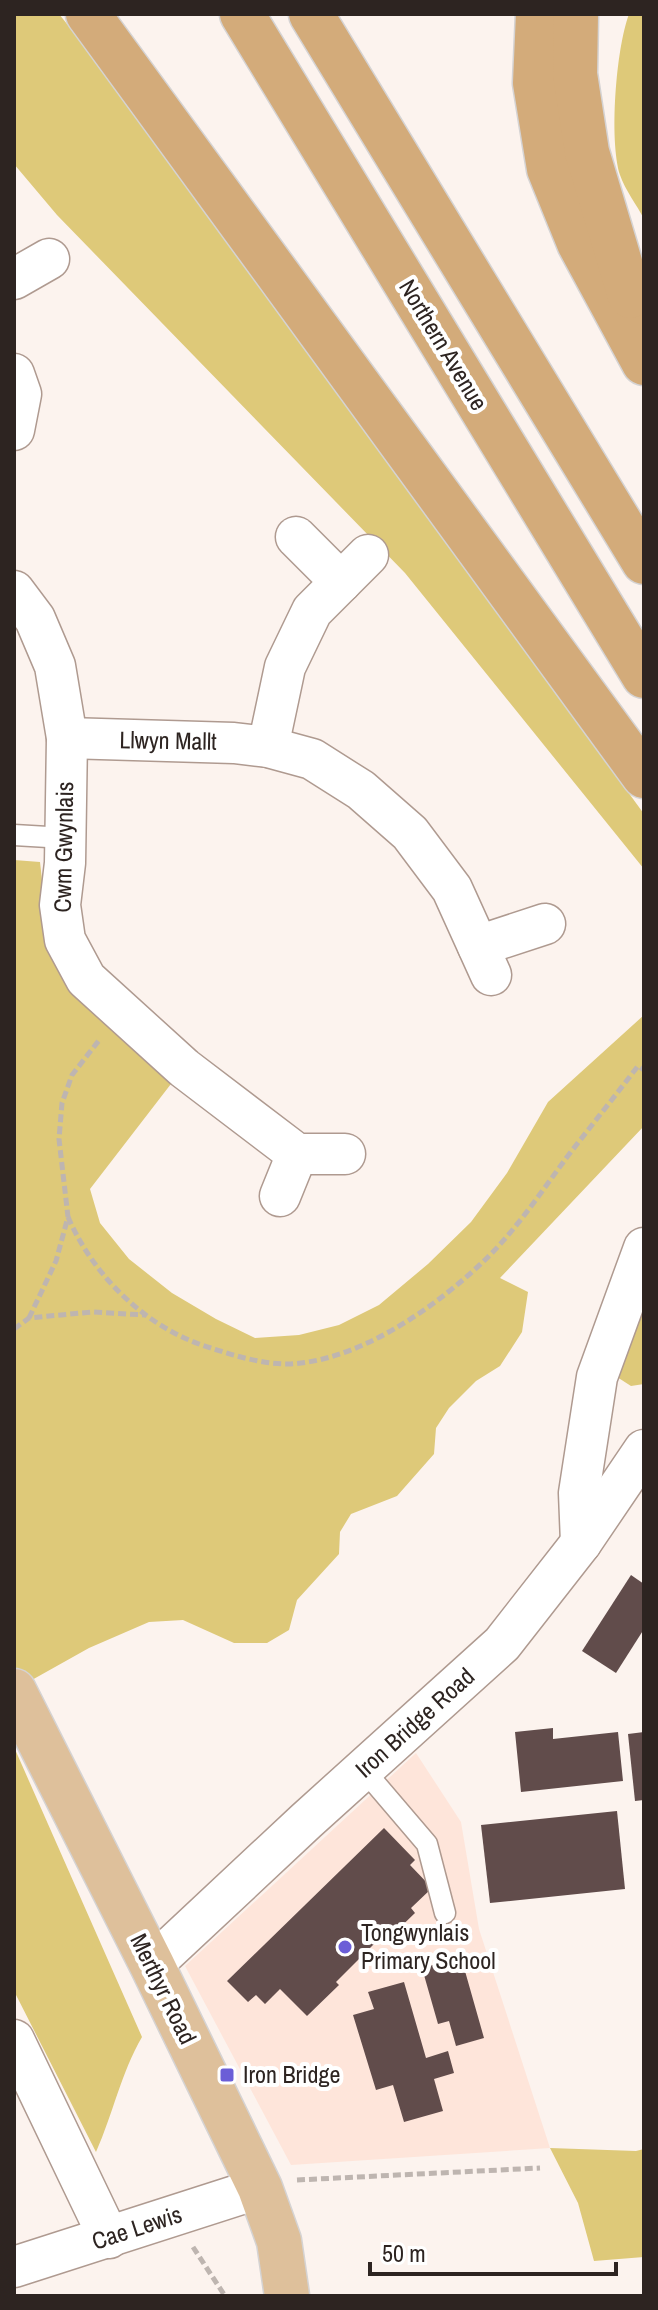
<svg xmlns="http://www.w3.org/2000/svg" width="658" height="2310" font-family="'Archivo Narrow',sans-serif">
<rect width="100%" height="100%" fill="#fcf3ee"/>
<polygon fill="#fee5da" points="416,1753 461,1822 479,1929 550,2148 291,2165 185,1966"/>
<g fill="#dec979">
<polygon points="14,14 59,14 91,54 644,814 644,869 405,573 57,215 14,164"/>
<path d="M629,14H644V219C637,205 625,190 620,175C609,139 616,49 629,14Z"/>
<polygon points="14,860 40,862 50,951 174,1080 90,1189 100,1223 129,1259 172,1293 216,1319 255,1338 299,1335 339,1325 379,1305 428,1264 471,1222 507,1173 548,1102 644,1015 644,1126 500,1278 528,1292 522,1332 500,1366 476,1381 449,1408 436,1428 434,1454 397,1496 351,1514 340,1532 339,1554 297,1600 289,1630 267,1643 234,1643 183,1620 149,1622 89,1648 14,1690"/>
<polygon points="644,1299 644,1384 631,1386 617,1377"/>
<path d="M14,1747L142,2037C121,2073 113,2114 96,2152L14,1991Z"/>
<polygon points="550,2148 636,2151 644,2149 644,2257 594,2261 578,2203"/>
</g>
<g fill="#614c4b">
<polygon points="631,1575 644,1584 644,1629 616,1673 582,1651"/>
<polygon points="553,1728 553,1739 618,1732 623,1781 521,1792 515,1732"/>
<polygon points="644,1732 644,1800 635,1801 628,1734"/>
<polygon points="617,1811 625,1889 490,1903 481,1825"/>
<polygon points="384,1828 415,1860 410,1865 432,1888 411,1908 415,1913 384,1943 379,1939 336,1982 339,1985 307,2016 280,1989 265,2004 256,1995 248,2002 227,1981"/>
<polygon points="461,1957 484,2038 456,2046 449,2021 438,2024 422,1968"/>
<polygon points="404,1982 426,2058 448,2051 454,2073 434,2079 443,2111 404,2122 393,2085 376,2090 353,2015 374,2009 368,1992"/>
</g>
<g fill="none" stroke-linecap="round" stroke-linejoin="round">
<defs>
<g id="service">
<polyline points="14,835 65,838"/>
<polyline points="363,1769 427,1844 445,1913"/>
</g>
<g id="minor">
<polyline points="14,279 49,259"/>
<polyline points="14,374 21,394 14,430"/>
<polyline points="296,537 341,582"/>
<polyline points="14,591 35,619 55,666 67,738 65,863 60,905 65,940 86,979 184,1068 297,1154 345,1154"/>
<polyline points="67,738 234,743 268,747 312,759 361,790 410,833 452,889 491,975"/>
<polyline points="268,747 285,667 312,611 368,555"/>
<polyline points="478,946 545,924"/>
<polyline points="280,1196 297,1154"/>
<polyline points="581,1543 579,1493 597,1377 644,1248"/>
<polyline points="152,1965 306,1821 502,1644 581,1543 644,1450"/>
<polyline points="14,2040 109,2238"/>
<polyline points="14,2267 260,2188"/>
</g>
<polyline id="primary" points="14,1691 152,1965 260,2188 279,2241 287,2296"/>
<g id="trunk">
<polyline points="88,14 644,776"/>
<polyline points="242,14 644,676"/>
<polyline points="311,14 644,562"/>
<polyline points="538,14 535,83 549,169 579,243 644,363"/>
<polyline points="576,14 575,74 587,152 630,296"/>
</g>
</defs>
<use href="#service" stroke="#af9a90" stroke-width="23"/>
<use href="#minor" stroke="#af9a90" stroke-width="43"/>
<use href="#primary" stroke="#d5d3d3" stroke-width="47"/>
<use href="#trunk" stroke="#d5d3d3" stroke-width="47"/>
<g stroke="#beb5b0" stroke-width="5" stroke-dasharray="8 4" stroke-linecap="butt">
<path d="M68,1217C94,1277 147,1329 211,1348C235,1356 262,1364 288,1364C359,1362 439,1305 488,1257C518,1227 542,1191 567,1157C591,1126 615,1096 638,1066L644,1070"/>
<polyline points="29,1318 56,1261 68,1217 59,1139 62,1103 72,1075 100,1039"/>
<polyline points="14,1329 29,1318 92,1312 145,1315"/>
<polyline points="297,2180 540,2168"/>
<polyline points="193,2247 225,2296"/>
</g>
<use href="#service" stroke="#fff" stroke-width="20"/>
<use href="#minor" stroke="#fff" stroke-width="40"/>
<use href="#primary" stroke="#dec09b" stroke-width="44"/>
<use href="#trunk" stroke="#d3ab7a" stroke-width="44"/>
</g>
<g fill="#6b5ed7" stroke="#fff" stroke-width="3">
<circle cx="345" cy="1947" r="8"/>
<rect x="219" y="2067" width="16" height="16" rx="4"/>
</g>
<g text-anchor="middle" stroke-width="8" stroke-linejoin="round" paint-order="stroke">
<g font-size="24" fill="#2d2421" stroke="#fff">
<text transform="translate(443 345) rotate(59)" y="8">Northern Avenue</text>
<text transform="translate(168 741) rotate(1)" y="8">Llwyn Mallt</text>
<text transform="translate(64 847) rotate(-89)" y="8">Cwm Gwynlais</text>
<text transform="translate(415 1723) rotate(-42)" y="8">Iron Bridge Road</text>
<text transform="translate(163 1989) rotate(64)" y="8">Merthyr Road</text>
<text transform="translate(137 2228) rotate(-18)" y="8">Cae Lewis</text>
</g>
<g font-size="24" fill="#2d2421" stroke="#fff" text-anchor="start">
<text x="361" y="1941">Tongwynlais<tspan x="361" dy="28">Primary School</tspan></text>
<text x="243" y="2083">Iron Bridge</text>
</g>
</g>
<rect width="658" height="2310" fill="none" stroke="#2d2421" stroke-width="32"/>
<path d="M370 2262v12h246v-12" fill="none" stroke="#2d2421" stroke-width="4"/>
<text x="382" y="2262" font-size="24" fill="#2d2421" stroke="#ffffff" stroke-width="6" paint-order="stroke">50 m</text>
</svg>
